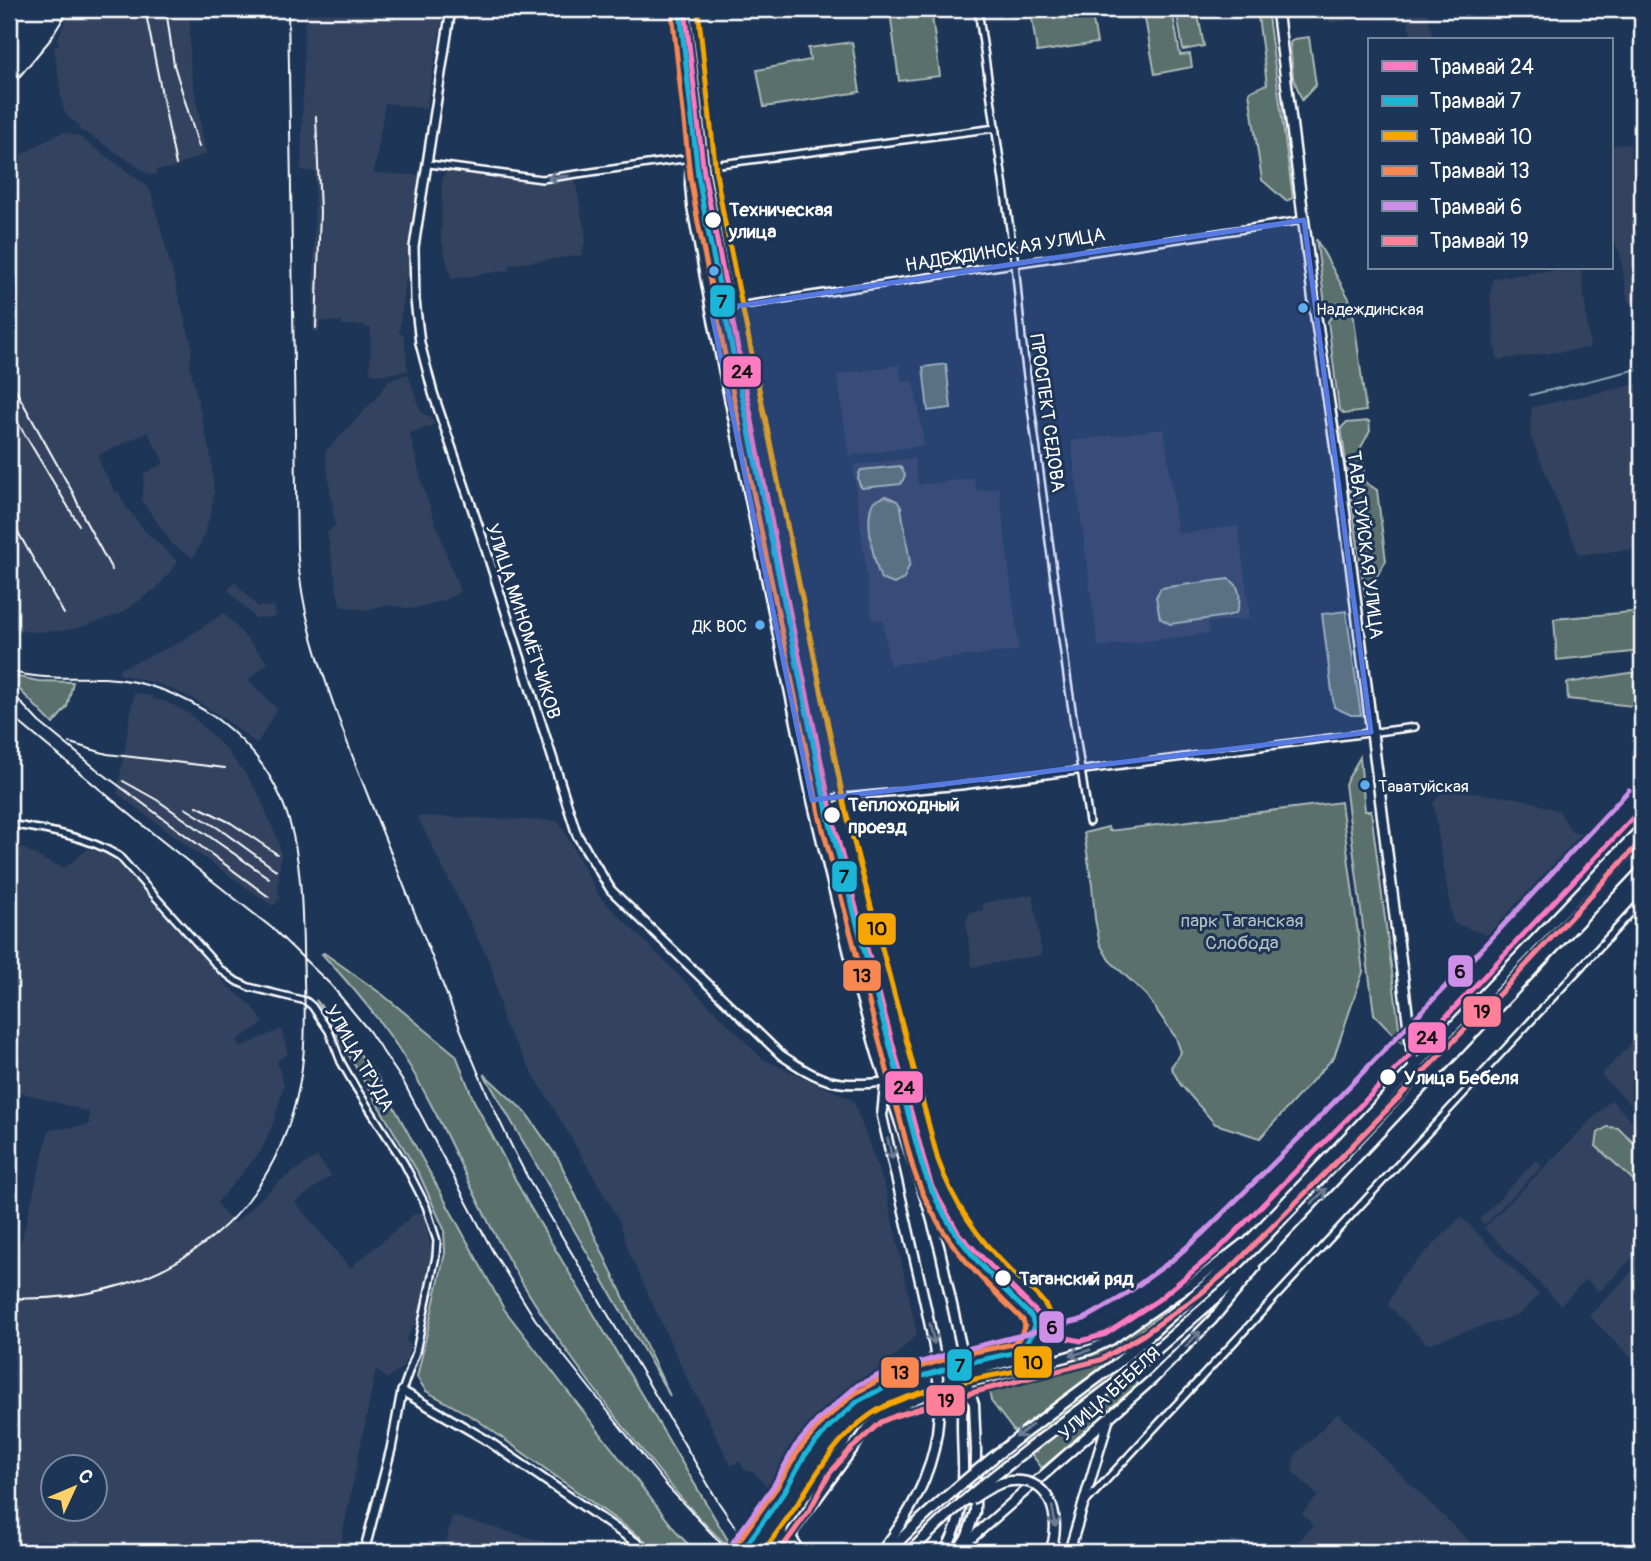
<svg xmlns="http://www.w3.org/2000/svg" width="1651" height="1561" font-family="Pangolin,sans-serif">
<rect width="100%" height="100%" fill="#1d3557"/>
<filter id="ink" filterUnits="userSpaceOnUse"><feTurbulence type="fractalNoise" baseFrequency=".0143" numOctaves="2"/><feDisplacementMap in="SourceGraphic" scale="14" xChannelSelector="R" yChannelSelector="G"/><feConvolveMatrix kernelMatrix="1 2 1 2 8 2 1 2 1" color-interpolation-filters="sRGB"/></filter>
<g filter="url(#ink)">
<g fill="#32435e" fill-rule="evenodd">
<polygon points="9,9 17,9 20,58 9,61"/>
<polygon points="64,9 190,9 190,64 206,154 184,162 177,168 156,170 157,174 150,175 96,139 79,130 78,124 68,118 63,109 54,47 59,45 57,39 68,17 63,13"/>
<polygon points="305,9 444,9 426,109 385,103 374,173 420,175 399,332 404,336 408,371 375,375 370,371 371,328 365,328 365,325 342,325 342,322 320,321 319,332 313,332 315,172 301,170"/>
<polygon points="1328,9 1427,9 1433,40 1412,40 1406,12 1330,23"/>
<polygon points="65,132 80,137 146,185 151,192 192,346 190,367 211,457 214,493 211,512 203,538 193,558 173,545 142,501 144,474 164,463 148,432 99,455 100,463 115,492 118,491 125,505 145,531 178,562 157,588 120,614 82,627 61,631 29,632 9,628 9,161 58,134"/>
<polygon points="1642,142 1642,301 1628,302 1620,253 1611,237 1611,146"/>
<polygon points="446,171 500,179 575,180 586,237 582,255 509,265 509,270 451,279 441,238 442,179"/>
<polygon points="1572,268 1581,268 1590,348 1497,360 1490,296 1493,278"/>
<polygon points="899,365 902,382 914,381 924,445 849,456 837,375"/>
<polygon points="408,374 421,412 432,418 434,425 410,433 423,487 460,592 445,600 412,609 387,605 365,610 340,606 327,533 335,525 325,452 376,398 389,380"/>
<polygon points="1642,383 1642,548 1579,555 1530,435 1532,407"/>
<polygon points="1164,429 1178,534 1238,526 1250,618 1208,623 1209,633 1098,647 1071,441"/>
<polygon points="914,458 918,485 974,478 976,491 999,488 1019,650 889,665 883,619 872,620 853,465"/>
<polygon points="235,582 258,607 275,606 275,617 255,618 228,590"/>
<polygon points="224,613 268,663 248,680 277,709 257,744 223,718 192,698 159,684 119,674 119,669 175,645"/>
<polygon points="134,693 153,696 153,699 165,701 190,714 226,749 247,776 260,797 279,843 281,856 278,887 280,898 273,906 190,848 117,793"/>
<polygon points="1444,789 1523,799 1559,811 1572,832 1586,835 1487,935 1453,923 1433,803"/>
<polygon points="417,816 559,821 599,896 763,1059 853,1100 886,1190 917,1334 766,1486 755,1473 744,1470 740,1461 731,1466 697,1396 691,1387 630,1255 619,1220 504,1024 491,965"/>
<path d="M9,840L44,860L64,868L88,849L111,856L130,875L229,987L252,1006L264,1023L237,1040L241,1047L281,1029L288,1054L277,1061L284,1085L275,1119L261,1151L217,1203L230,1220L235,1223L277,1183L317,1156L331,1176L295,1202L350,1268L416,1213H424L432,1254L416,1322L406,1339L411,1347L403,1367L387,1379L376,1369L339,1552H9V1265L15,1266L49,1130L89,1125V1112L9,1089ZM52,1466H94V1508H52Z"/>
<polygon points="1033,894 1042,955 972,967 966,922 969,913 983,910 983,903"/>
<polygon points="1642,1032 1642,1116 1601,1075"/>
<polygon points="1611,1100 1642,1131 1642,1248 1599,1292 1586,1279 1561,1305 1484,1228"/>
<polygon points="1536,1160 1542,1166 1484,1225 1479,1220"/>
<polygon points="1461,1217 1539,1295 1520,1314 1427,1344 1388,1305 1401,1277"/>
<polygon points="1642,1261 1642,1368 1589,1316"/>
<polygon points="1338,1413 1476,1548 1472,1552 1288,1552 1313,1526 1302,1513 1318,1496 1292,1471 1295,1455"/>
<polygon points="452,1516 560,1546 558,1552 444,1552"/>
</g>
<g fill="#5a706c" stroke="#acb8b6" stroke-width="2">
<polygon points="909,9 931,9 940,76 899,81 890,11"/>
<polygon points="1055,9 1091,9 1097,43 1037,52 1031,12"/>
<polygon points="1172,9 1180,55 1190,54 1192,67 1155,74 1144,13"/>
<polygon points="1257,9 1267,9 1293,198 1286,201 1262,180 1249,92 1267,84"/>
<polygon points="1197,10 1204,46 1183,50 1177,14"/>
<polygon points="1309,37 1316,85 1302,100 1293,77 1290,43 1294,39"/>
<polygon points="852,42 860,92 764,107 757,70 810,60 808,48"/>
<polygon points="1316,239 1351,302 1325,304"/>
<polygon points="1353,311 1366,411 1344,414 1339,409 1328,321 1333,315"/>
<polygon points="946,364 951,408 928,411 923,367"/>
<polygon points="1369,421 1370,431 1361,447 1365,482 1377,490 1386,561 1365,595 1341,428 1346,423"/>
<path d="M900,466L905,475L901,484L862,488C857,482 857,475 861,470Z"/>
<path d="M886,496L897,501L901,507L910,563L904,579L894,584L881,579C874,561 863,516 874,501Z"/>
<path d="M1228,579C1241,584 1242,601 1236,613L1227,616L1170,624L1160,618L1156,597L1161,588Z"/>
<polygon points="1346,611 1361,715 1351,715 1334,707 1322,614"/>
<polygon points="1642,611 1642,651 1557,660 1554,619"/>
<polygon points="1642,671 1642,707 1568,699 1567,683"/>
<polygon points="9,675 38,681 73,682 67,707 53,724 13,683 9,685"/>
<polygon points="1360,757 1365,811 1371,811 1401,1042 1374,1014 1345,784"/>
<polygon points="1341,802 1363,972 1334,1057 1260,1138 1215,1124 1180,1084 1171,1067 1181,1052 1176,1038 1146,995 1109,960 1100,944 1095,919 1092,885 1084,833 1108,827 1109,831"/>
<path d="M324,953L383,995L456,1055L474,1101L526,1200L735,1552C701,1524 673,1489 646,1455C588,1383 533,1309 491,1227C462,1171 438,1111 404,1057C381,1020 352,986 322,954Z"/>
<polygon points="316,1000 376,1074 504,1309 679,1535 696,1552 661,1552 476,1419 426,1391 417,1377 445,1253 444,1229 420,1176"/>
<polygon points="484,1074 526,1113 559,1160 670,1396"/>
<polygon points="1607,1127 1618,1128 1642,1151 1642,1188 1596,1146 1598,1133"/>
<polygon points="1189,1290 1115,1353 1113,1351 1111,1352 1112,1357 1139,1386 1042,1468 991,1401 988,1385 1053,1369 1114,1344"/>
</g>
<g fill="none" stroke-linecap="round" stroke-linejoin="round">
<polyline stroke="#8ca7b5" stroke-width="2" points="1530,395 1642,368"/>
<defs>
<g id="minor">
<polyline points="693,9 713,173 737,306"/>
<polyline points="978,9 1015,263 1022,339 1068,683 1089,822"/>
<polyline points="429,164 542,179 690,158"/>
<polyline points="712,165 996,128"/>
<polyline points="711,310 1304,220"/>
<polyline points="812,800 961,786 1415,727"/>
<path d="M9,824C46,830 86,836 119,856L220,969L236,981L249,987L306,1001L312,1006L329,1031L341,1062L356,1088L404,1163L426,1206L437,1241L436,1256L416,1352L402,1391"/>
<polyline points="1086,1502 1642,901"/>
</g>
<g id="tertiary">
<path d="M451,9L414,247L415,300L420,343L433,393L482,537L577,835L611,890L781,1055C823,1083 835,1087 885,1082"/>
<polyline points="364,1552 391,1449 402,1391 485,1439 650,1552"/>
</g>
<g id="secondary">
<polyline points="677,9 686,79 691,145 690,185 692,206 711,310 812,800 853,970 877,1054 929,1210 940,1250 963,1355 966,1383 974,1404 976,1451 975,1512 967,1536 956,1552"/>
<polyline points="885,1085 882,1116 917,1268"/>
<polyline points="966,1543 1154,1378 1212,1320 1255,1268"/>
<polyline points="799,1552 792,1538 793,1531 868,1428 888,1411 932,1392 1050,1362 1092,1349 1111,1340 1190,1285 1243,1244"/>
<path d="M944,1552C979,1499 953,1441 966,1383"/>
<polyline points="1069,1552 1108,1421"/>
</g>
<g id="primary">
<polyline points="1277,9 1315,311 1339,469 1414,1068 1428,1081"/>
<polyline points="1119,1362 1220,1272 1642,828"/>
<polyline points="1128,1374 1247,1271 1272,1246 1642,854"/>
</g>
</defs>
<use href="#minor" stroke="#fff" stroke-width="10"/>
<use href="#tertiary" stroke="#fff" stroke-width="12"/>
<use href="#secondary" stroke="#fff" stroke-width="13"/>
<use href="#primary" stroke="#fff" stroke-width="14"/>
<use href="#minor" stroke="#1d3557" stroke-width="5"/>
<use href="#tertiary" stroke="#1d3557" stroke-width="7"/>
<use href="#secondary" stroke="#1d3557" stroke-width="8"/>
<use href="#primary" stroke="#1d3557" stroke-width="9"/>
<g stroke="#fff" stroke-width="2">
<polyline points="145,9 176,165"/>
<polyline points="166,9 174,65 199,147"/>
<path d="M288,9L297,548C301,611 317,658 338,717C360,779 386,840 410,901C449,998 483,1097 534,1189L719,1503L752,1552"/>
<polyline points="9,89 50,40 69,9"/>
<polyline points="316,116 320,212 316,328"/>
<polyline points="9,378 73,493 86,522 112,570"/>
<polyline points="9,408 79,525"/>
<polyline points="9,516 64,614"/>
<path d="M9,671C40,680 71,677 104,678C144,680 184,695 217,719C297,779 301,855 303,947C304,997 309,1050 296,1100C262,1237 145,1305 9,1298"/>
<polyline points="9,690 39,722 99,771 269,897"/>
<polyline points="9,714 156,836 272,928 331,985 369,1031 404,1083 492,1250 535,1319 667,1486 729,1552"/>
<polyline points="70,743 107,754 225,768"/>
<polyline points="123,781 157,800 269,878"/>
<polyline points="197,806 231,823 277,854"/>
<polyline points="185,808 218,828 276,870"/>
</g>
<defs>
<g id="secondary-bridge">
<path d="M971,1500C981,1493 993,1485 1005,1482C1051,1473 1063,1518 1050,1552"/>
<path d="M881,1552C960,1450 944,1384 917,1268"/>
</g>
<g id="primary-bridge">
<path d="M888,1552C958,1480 1038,1422 1119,1362"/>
<path d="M910,1552C976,1484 1053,1431 1128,1374"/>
</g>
</defs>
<use href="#secondary-bridge" stroke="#fff" stroke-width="13" stroke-linecap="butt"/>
<use href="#primary-bridge" stroke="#fff" stroke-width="14" stroke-linecap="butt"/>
<use href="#secondary-bridge" stroke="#1d3557" stroke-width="8"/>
<use href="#primary-bridge" stroke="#1d3557" stroke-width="9"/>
<defs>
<polyline id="tram-1" points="685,9 704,174 781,570 836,833 925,1164 932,1187 959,1234 1055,1331 1067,1338 1081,1341 1106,1334 1158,1300 1219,1249 1412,1053 1642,808"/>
<path id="tram-2" d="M680,10L698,175L706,221L828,816L922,1165C945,1233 981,1267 1031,1316L1034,1325L1033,1333L1025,1345L1017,1352L963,1364L885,1387L858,1401L829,1427L805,1455L785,1491L745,1547"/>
<path id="tram-3" d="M698,9L716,173L724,218L846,812L938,1160C954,1204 977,1238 1010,1270C1020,1280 1041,1296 1047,1308C1058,1329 1046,1356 1026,1367C1015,1373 997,1374 985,1377C952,1384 897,1396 870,1415C837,1438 820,1468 800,1500C788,1518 775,1535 763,1552"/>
<path id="tram-4" d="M672,11L690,176L698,223L820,818L913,1168C936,1236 973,1271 1023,1320L1025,1326L1019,1339L1013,1344L960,1355L882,1378L854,1394L823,1421L799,1450L777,1487L738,1542"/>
<polyline id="tram-5" points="733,1542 774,1485 795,1447 819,1419 858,1385 881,1374 959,1351 1084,1319 1119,1299 1171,1261 1204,1232 1311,1126 1472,959 1629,790"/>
<polyline id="tram-6" points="779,1552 810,1509 830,1473 850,1450 881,1422 895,1416 971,1393 1100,1360 1143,1335 1199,1295 1235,1264 1342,1156 1504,989 1642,840"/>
</defs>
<use href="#tram-1" stroke="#1d3557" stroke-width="10"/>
<use href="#tram-2" stroke="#1d3557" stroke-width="10"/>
<use href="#tram-3" stroke="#1d3557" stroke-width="10"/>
<use href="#tram-4" stroke="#1d3557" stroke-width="10"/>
<use href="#tram-5" stroke="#1d3557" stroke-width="10"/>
<use href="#tram-6" stroke="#1d3557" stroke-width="10"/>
<use href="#tram-1" stroke="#fe7ac1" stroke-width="5"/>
<use href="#tram-2" stroke="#1ab6d8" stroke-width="5"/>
<use href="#tram-3" stroke="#f7a600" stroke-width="5"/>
<use href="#tram-4" stroke="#f88751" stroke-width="5"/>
<use href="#tram-5" stroke="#ce8fe9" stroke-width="5"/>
<use href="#tram-6" stroke="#ff8098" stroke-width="5"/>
</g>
<defs><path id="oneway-shaft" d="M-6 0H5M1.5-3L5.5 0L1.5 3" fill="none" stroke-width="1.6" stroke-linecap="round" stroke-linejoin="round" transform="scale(1.75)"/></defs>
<g stroke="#6c7c92">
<use href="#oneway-shaft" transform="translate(558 177) rotate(174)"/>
<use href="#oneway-shaft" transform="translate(890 1149) rotate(77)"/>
<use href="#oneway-shaft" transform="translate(1319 1196) rotate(-46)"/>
<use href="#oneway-shaft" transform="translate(932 1334) rotate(78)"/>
<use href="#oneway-shaft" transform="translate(1193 1339) rotate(-45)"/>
<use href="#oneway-shaft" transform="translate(1080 1353) rotate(163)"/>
<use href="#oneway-shaft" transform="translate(1024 1431) rotate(142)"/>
<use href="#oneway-shaft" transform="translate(1054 1517) rotate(80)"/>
</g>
</g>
<path fill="#567ae2" fill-opacity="0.2" stroke="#567ae2" stroke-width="5" stroke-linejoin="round" d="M1304,220L1371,732L812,800L711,310Z"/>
<g fill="#fff" stroke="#1d3557" stroke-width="2.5">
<circle cx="713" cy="220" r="9"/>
<circle cx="832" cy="815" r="9"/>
<circle cx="1388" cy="1077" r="9"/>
<circle cx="1003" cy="1278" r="9"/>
</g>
<g fill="#60acee" stroke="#1d3557" stroke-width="2.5">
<circle cx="714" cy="271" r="6"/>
<circle cx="1303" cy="308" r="6"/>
<circle cx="760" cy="625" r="6"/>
<circle cx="1365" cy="785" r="6"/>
</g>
<g text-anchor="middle" stroke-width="6" stroke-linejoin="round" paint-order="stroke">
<g font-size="17" fill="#fff" stroke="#1d3557" text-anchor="start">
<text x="1316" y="315">Надеждинская</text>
<text x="747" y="632" text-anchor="end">ДК ВОС</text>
<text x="1378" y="792">Таватуйская</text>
</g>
<g font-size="19" font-weight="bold" fill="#fff" stroke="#1d3557" text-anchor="start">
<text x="729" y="216">Техническая<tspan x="729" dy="22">улица</tspan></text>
<text x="848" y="811">Теплоходный<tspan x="848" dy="22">проезд</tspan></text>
<text x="1404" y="1084">Улица Бебеля</text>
<text x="1019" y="1285">Таганский ряд</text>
</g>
<g font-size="19" fill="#fff" stroke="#1d3557">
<text transform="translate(1005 249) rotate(-9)" y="7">НАДЕЖДИНСКАЯ УЛИЦА</text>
<text transform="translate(1048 413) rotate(82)" y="7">ПРОСПЕКТ СЕДОВА</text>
<text transform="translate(1366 545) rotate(83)" y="7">ТАВАТУЙСКАЯ УЛИЦА</text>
<text transform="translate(524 621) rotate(72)" y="7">УЛИЦА МИНОМЁТЧИКОВ</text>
<text transform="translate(360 1058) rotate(60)" y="7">УЛИЦА ТРУДА</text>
<text transform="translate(1109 1393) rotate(-42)" y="7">УЛИЦА БЕБЕЛЯ</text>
</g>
<g font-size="19" fill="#b5bfbd" stroke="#1d3557">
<text x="1242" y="927">парк Таганская<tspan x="1242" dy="22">Слобода</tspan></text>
</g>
</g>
<g stroke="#1d3557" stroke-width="2.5">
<rect x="709" y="284" width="27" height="34" rx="7" fill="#1ab6d8"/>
<rect x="722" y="355" width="40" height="33" rx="7" fill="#fe7ac1"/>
<rect x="831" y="860" width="27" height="33" rx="7" fill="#1ab6d8"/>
<rect x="857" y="912" width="40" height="34" rx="7" fill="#f7a600"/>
<rect x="1447" y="954" width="27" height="34" rx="7" fill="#ce8fe9"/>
<rect x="842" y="959" width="40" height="33" rx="7" fill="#f88751"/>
<rect x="1462" y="995" width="40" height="33" rx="7" fill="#ff8098"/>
<rect x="1407" y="1021" width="40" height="33" rx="7" fill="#fe7ac1"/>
<rect x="884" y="1070" width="40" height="34" rx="7" fill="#fe7ac1"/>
<rect x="1038" y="1310" width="27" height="34" rx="7" fill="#ce8fe9"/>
<rect x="1013" y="1345" width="40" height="34" rx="7" fill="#f7a600"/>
<rect x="946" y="1348" width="27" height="34" rx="7" fill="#1ab6d8"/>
<rect x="880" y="1356" width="40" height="33" rx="7" fill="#f88751"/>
<rect x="925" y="1384" width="41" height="33" rx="7" fill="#ff8098"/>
</g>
<g font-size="19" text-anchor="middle" font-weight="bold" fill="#111">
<text x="722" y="308">7</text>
<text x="742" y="378">24</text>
<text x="844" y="883">7</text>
<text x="877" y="935">10</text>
<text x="1460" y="978">6</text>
<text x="862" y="982">13</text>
<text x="1482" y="1018">19</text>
<text x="1427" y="1044">24</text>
<text x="904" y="1094">24</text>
<text x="1052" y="1334">6</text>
<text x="1033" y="1369">10</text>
<text x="960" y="1372">7</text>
<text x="900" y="1379">13</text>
<text x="946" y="1407">19</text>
</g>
<rect width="1651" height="1561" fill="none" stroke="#1d3557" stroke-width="35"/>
<rect x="18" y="18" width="1616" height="1526" fill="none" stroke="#fff" stroke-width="2.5" filter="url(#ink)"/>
<rect x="1368" y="38" width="245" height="231" fill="#1d3557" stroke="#77869a" stroke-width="2"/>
<rect x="1382" y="61" width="35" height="10" fill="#fe7ac1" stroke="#77869a" stroke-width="2"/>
<text x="1430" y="74" font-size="21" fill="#ffffff">Трамвай 24</text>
<rect x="1382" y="96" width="35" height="10" fill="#1ab6d8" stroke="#77869a" stroke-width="2"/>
<text x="1430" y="108" font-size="21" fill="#ffffff">Трамвай 7</text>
<rect x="1382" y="131" width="35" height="10" fill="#f7a600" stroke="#77869a" stroke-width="2"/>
<text x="1430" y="144" font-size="21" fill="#ffffff">Трамвай 10</text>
<rect x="1382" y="166" width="35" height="10" fill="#f88751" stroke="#77869a" stroke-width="2"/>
<text x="1430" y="178" font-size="21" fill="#ffffff">Трамвай 13</text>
<rect x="1382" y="201" width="35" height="10" fill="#ce8fe9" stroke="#77869a" stroke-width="2"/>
<text x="1430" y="214" font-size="21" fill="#ffffff">Трамвай 6</text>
<rect x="1382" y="236" width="35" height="10" fill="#ff8098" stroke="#77869a" stroke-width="2"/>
<text x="1430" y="248" font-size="21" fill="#ffffff">Трамвай 19</text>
<g transform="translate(74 1488) rotate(46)"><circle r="33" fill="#1d3557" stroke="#77869a" stroke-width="2"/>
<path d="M0-5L12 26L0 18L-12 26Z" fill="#ffd166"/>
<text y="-10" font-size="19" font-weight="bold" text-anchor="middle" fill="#ffffff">С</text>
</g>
</svg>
